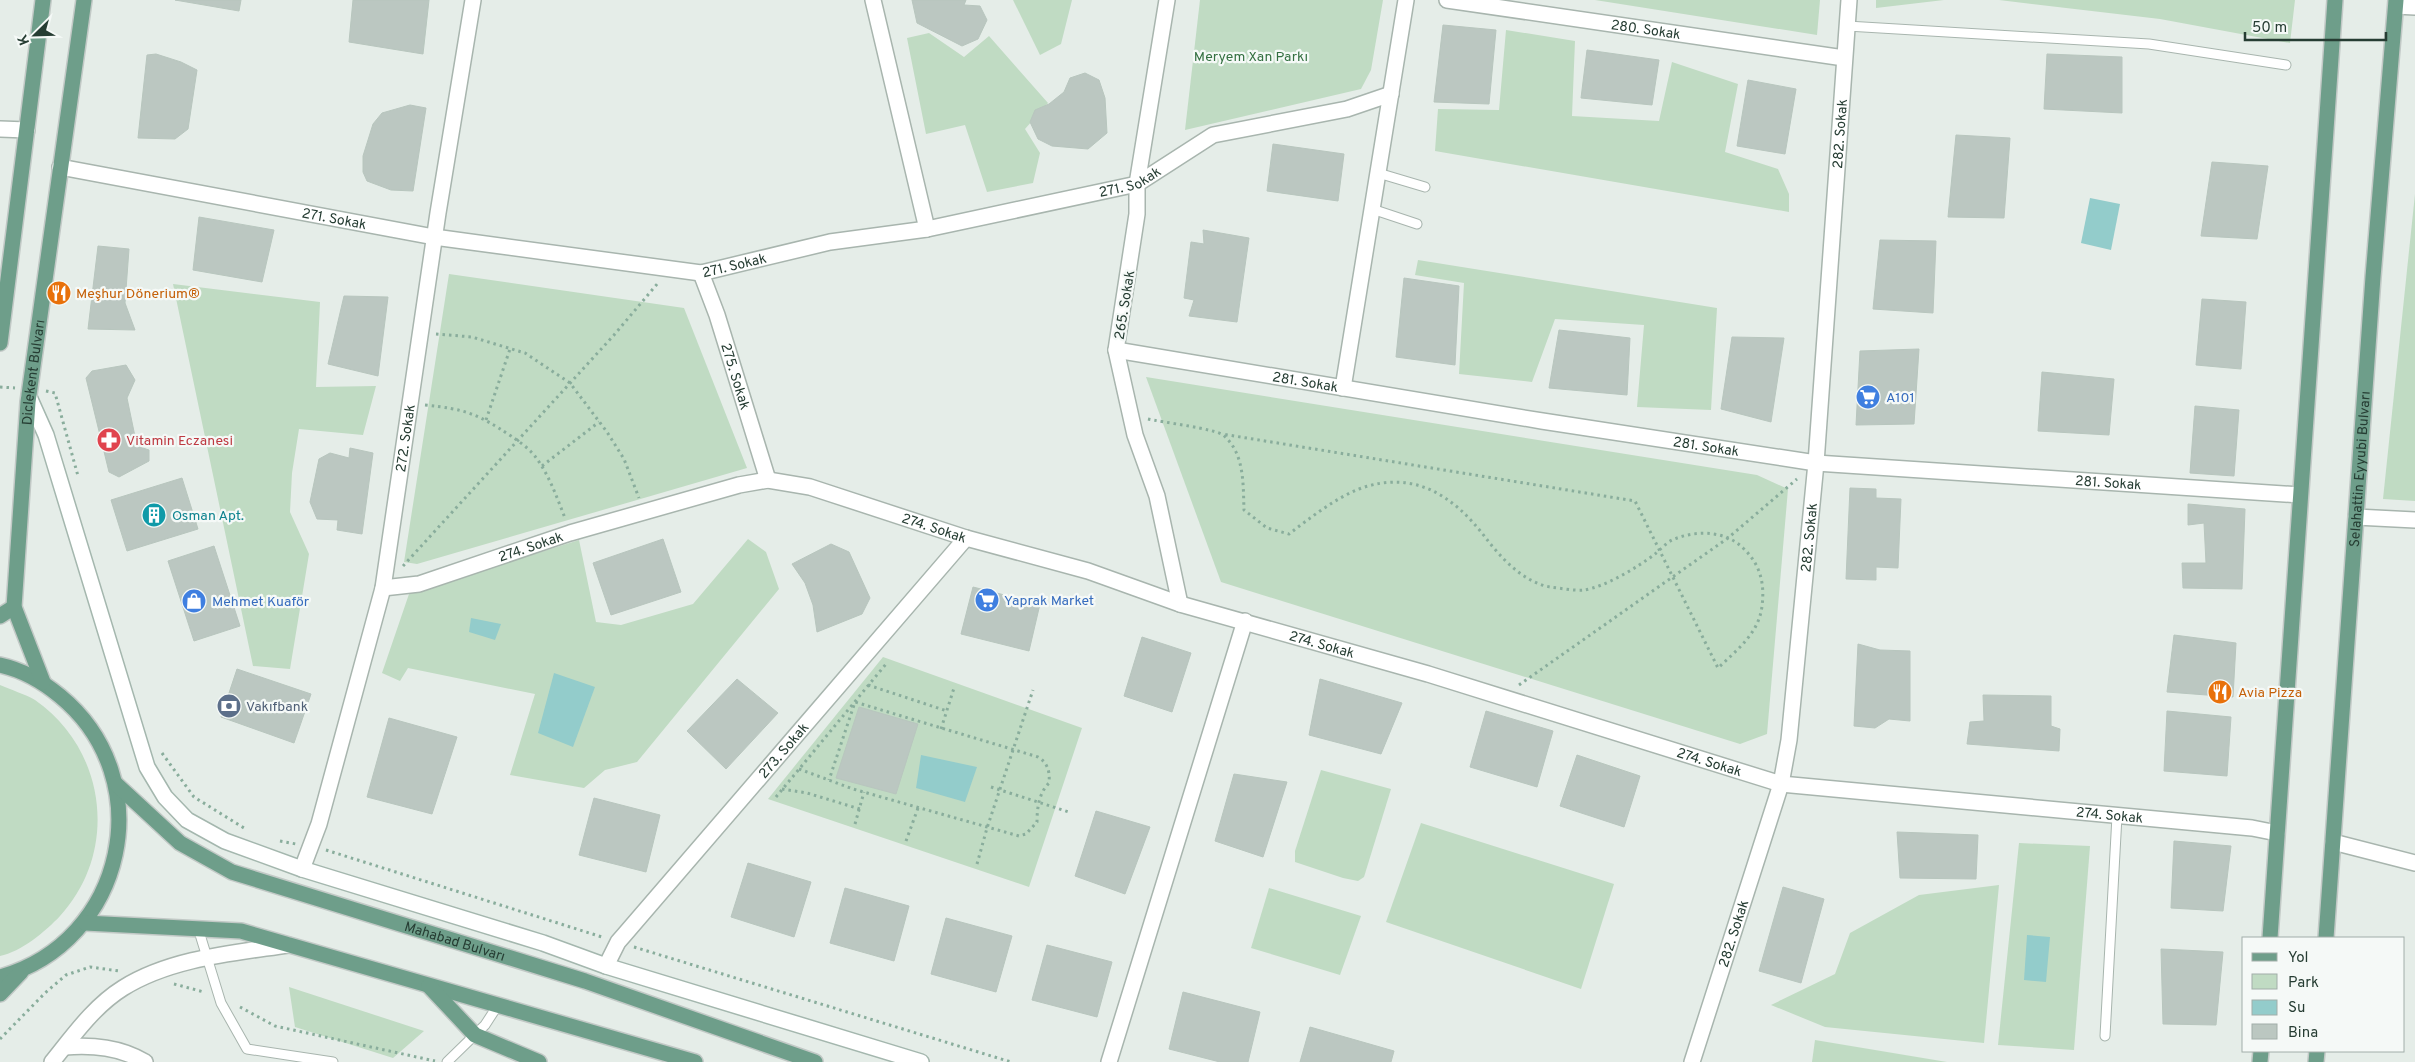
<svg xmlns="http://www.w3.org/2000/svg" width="2415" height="1062" font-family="Overpass,sans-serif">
<rect width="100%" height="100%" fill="#e5ede8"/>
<g fill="#c0dbc3">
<polygon points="1013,0 1072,0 1061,44 1040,55"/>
<polygon points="1200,0 1383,0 1371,70 1361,89 1185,130"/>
<polygon points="1595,0 1820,0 1817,35"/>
<polygon points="1876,0 1944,0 1876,8"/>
<polygon points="1999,0 2295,0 2290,43 2160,19"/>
<polygon points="1506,30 1575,41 1572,116 1659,121 1672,62 1738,84 1725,152 1778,169 1789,194 1789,212 1435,151 1438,109 1499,110"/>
<polygon points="929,33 964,57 989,36 1048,103 1025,129 1040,153 1033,183 987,192 965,125 926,134 907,38"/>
<polygon points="2415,194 2415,501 2383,499"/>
<polygon points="1418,260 1717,308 1711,410 1637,407 1644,325 1555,319 1532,382 1459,374 1464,283 1415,275"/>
<polygon points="449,274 684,308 747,468 417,564 404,562"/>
<polygon points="173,284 320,302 316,387 376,386 363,435 299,429 292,473 290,512 309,554 290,669 253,666"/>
<polygon points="1146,377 1757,475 1788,489 1767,734 1740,744 1221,582"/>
<polygon points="748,539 766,552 779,589 637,762 605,770 584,788 510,775 535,694 408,668 400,681 382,673 409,594 579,540 596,622 621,625 693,604"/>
<polygon points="883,657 1082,728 1029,887 768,799"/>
<path d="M0,685C11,690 25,694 35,700C107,750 119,852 60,916C46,931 21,952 0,956Z"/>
<polygon points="1321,770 1391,789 1364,877 1358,881 1343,878 1295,862 1295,851"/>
<polygon points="1421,823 1614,884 1581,989 1386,922"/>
<polygon points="2019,843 2090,846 2074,1050 1998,1045"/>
<polygon points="1999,885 1984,1043 1825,1027 1771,1005 1835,974 1850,933 1919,895"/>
<polygon points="1269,888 1361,916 1340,975 1251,948"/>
<polygon points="289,987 424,1031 393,1058 295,1027"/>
<polygon points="1815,1040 1947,1062 1812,1062"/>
</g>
<g fill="#93cccb">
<polygon points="2090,198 2120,204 2111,250 2081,243"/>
<polygon points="471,618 501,624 495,640 469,632"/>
<polygon points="554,673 595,687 573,747 538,733"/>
<polygon points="921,755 977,767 965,802 916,788"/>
<polygon points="2027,935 2050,937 2046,982 2024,980"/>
</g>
<g fill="#bbc7c1" stroke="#b8c6be">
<polygon points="175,0 241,0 239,11"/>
<polygon points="353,0 429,0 423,54 349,42"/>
<polygon points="912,0 966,0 964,5 980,6 987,20 978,39 962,46 917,23"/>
<polygon points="1443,25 1496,30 1489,104 1434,102"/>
<polygon points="1587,50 1659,60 1652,105 1581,98"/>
<polygon points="156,54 181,62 197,70 188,129 175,139 138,138 147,55"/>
<polygon points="2047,54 2122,57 2122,113 2044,109"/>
<polygon points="1085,73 1099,80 1105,98 1107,133 1088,149 1052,146 1038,139 1030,122 1035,110 1049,104 1064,92 1070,78"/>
<polygon points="1748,80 1796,89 1785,154 1737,146"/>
<polygon points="410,105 426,108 413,191 391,190 367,181 363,172 363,156 373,124 382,113"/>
<polygon points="1956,135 2010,138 2004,218 1948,217"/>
<polygon points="1273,144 1344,154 1338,201 1267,191"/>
<polygon points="2212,162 2268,166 2257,239 2201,236"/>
<polygon points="199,217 274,230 262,282 193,270"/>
<polygon points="1203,230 1249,238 1237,322 1189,316 1194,300 1184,298 1191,242 1204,244"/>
<polygon points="1880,240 1936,241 1933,313 1873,309"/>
<polygon points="98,246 129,249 125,303 135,330 88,329"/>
<polygon points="1404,278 1459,286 1455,365 1396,357"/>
<polygon points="344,296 388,297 378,376 328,364"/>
<polygon points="2202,299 2246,302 2241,369 2196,365"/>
<polygon points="1559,330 1630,338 1627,395 1549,388"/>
<polygon points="1732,337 1784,338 1771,422 1721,409"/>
<polygon points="1919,349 1914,424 1856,425 1860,351"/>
<polygon points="126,365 135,380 127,398 137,446 149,450 149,461 119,477 109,472 86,378 92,371"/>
<polygon points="2042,372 2114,379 2109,435 2038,431"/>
<polygon points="2195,406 2239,410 2234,476 2190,473"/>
<polygon points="350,448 373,453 362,534 337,530 338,520 317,519 310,502 319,459 330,453 349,458"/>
<polygon points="182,478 198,529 127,551 111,500"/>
<polygon points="1850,488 1876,489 1876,498 1901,499 1898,568 1876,567 1876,580 1846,579"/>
<polygon points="2188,504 2245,509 2242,589 2183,588 2182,563 2206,563 2204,523 2188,525"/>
<polygon points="663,539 681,592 611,615 593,563"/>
<polygon points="831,544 849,552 870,598 862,614 817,632 813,605 805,583 792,564"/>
<polygon points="214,546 240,626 194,641 168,561"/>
<polygon points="973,587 1040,604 1029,651 961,634"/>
<polygon points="2174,635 2236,643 2233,697 2167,692"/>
<polygon points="1142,637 1191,653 1172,712 1124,696"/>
<polygon points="1858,644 1880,650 1910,651 1910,721 1889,719 1875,728 1854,726"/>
<polygon points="237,669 311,694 294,743 221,717"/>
<polygon points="737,679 778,713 726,769 687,731"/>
<polygon points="1320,679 1402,703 1381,754 1309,735"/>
<polygon points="1983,695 2051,696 2051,726 2060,729 2059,751 1967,744 1970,722 1984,721"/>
<polygon points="859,707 918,724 896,794 836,778"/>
<polygon points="1486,711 1553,731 1537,787 1470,767"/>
<polygon points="2167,711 2231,717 2227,776 2164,771"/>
<polygon points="389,718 457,737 432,814 367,797"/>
<polygon points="1577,755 1640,776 1624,827 1560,806"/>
<polygon points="1234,774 1287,782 1263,857 1215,841"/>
<polygon points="594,798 660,815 646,872 579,855"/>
<polygon points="1096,811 1150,827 1125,894 1075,876"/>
<polygon points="1897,832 1978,835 1976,879 1900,878"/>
<polygon points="2174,841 2231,846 2223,911 2171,908"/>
<polygon points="748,863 811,882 794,937 731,917"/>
<polygon points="1783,887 1824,899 1801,983 1759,971"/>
<polygon points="845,888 909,906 894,961 830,943"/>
<polygon points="946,918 1012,936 996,992 931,974"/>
<polygon points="1047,945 1112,962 1097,1017 1032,1000"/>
<polygon points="2161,949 2223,952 2216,1025 2163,1024"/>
<polygon points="1183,992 1260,1012 1248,1062 1220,1062 1169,1049"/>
<polygon points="1310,1027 1394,1051 1391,1062 1300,1062"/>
</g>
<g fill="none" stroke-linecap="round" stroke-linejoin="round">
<defs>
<g id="lane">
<polyline points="1847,26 2149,44 2286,65"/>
<polyline points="1378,173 1425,187"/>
<polyline points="1372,209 1417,224"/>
<polyline points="198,928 221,1003 247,1049 333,1062"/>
<polyline points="2105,1036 2117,816"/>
<polyline points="447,1062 485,1025 498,1005"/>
</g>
<g id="street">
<polyline points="873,0 927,229"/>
<polyline points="1167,0 1137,184 1137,214 1116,350 1135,435 1157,496 1180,604"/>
<path id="s1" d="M1447,0L1844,58"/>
<polyline points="2396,6 2415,7"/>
<polyline points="0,129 27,130"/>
<path id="s2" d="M60,167L434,237L701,273L830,242L927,229L1137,184L1213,135L1347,109L1391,94"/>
<path id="s3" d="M701,273L717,315L768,480"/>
<path id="s4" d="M1116,350L1542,421L1816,463L2300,495"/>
<polyline points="1343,388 1406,0"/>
<polyline points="2356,517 2415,520"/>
<path id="s5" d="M383,588L419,584L570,533L739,485L768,480L810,487L966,538L1088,571L1180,604L1428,674L1781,784L2252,828L2277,833"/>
<polyline points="2333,842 2415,863"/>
<path id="s6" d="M302,869L319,824L383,588L438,213L473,0"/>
<path id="s7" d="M606,966L618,942L625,934L966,538"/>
<path d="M65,1047C93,1045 120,1047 145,1062"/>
<path d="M52,1062C73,1036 94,1006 123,988C171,958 234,953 288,945"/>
<polyline points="1109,1062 1245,621"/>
<path id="s8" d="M1692,1062L1781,784L1789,740L1816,463L1849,0"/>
</g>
<polyline id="secondary" points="29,397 46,435 147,767 165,797 187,820 225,841 302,869 543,943 606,966 921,1062"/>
<g id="primary">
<polyline points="0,343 43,0"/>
<polyline points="0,616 14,607"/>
<path d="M0,665C23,670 42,681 60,696C161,779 126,942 0,977"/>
<path id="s9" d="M43,682L14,607L28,402L84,0"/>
<path id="s10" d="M116,784L180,843L232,872L585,981L815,1062"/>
<polyline points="85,923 241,931 695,1062"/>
<polyline points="2270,938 2335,0"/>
<path id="s11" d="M2326,938L2373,277L2396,0"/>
<polyline points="429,986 475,1035 539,1062"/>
<polyline points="0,994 21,972"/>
<polyline points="2260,1062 2261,1051"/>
<polyline points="2316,1062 2317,1051"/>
</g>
</defs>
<use href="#lane" stroke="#a8b5ae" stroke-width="11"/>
<use href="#street" stroke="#a8b5ae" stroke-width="18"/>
<use href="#secondary" stroke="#a4b7ae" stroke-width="18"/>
<use href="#primary" stroke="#c2c9c6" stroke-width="18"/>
<g stroke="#89ad9c" stroke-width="3" stroke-dasharray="2.5 4" stroke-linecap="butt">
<polyline points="436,334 472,337 525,353 570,383 607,432 624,459 639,498"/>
<polyline points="0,387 15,388"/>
<polyline points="46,391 55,393 78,476"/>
<path d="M425,405C465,409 478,414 511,436C520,442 531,450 537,459C550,477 557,498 565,518"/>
<path d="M1148,419C1161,422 1216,429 1223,435C1245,453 1243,485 1244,510L1267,528L1289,534C1310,518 1334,499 1359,489C1413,469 1453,495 1485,537C1501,558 1523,582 1550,587C1560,588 1574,591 1584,590C1605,587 1638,567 1655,554C1660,550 1666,543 1672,540C1695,530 1725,530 1743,548C1760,564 1765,583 1762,606C1759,633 1737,650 1718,668L1635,501L1222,434"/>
<polyline points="486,420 510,349"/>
<polyline points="542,466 599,422"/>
<polyline points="403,566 614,335 658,283"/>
<polyline points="868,685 947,711"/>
<polyline points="1519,685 1728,538 1797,479"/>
<polyline points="941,729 954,688"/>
<polyline points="162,753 194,797 244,828"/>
<path d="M799,769L853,789L1019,836L1026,834L1037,822C1037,808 1039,793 1049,783C1050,772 1048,763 1038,757L855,702L829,780"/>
<polyline points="991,787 1069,812"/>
<polyline points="782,789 807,793 860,809"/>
<polyline points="776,797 886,664"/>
<polyline points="855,824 864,792"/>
<polyline points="280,841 296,844"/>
<polyline points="906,841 918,808"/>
<polyline points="326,850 602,937"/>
<polyline points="977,864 987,828 1033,690"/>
<polyline points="634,947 1011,1062"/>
<polyline points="174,984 204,992"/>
<polyline points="240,1007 275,1026 435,1061"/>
<polyline points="0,1039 45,993 66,975 90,967 119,971"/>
</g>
<use href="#lane" stroke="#fff" stroke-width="9"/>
<use href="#street" stroke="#fff" stroke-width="15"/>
<use href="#secondary" stroke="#fff" stroke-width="15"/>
<use href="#primary" stroke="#6e9e8a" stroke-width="15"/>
</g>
<defs>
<symbol id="restaurant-disc" viewBox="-11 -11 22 22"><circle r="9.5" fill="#e8710a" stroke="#f5f9f7"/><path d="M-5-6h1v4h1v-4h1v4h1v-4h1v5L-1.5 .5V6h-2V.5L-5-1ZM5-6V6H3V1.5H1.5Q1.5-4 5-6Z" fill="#fff"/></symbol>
<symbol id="supermarket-disc" viewBox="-11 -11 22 22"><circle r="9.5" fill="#3f7fe0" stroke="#f5f9f7"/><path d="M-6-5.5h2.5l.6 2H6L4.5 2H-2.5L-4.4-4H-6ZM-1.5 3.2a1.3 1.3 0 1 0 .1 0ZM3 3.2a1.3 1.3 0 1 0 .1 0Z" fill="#fff"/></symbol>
<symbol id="pharmacy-disc" viewBox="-11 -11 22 22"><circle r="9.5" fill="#e0444e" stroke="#f5f9f7"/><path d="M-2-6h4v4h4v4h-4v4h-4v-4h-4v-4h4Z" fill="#fff"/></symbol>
<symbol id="building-disc" viewBox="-11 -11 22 22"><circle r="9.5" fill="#0f9aa8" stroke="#f5f9f7"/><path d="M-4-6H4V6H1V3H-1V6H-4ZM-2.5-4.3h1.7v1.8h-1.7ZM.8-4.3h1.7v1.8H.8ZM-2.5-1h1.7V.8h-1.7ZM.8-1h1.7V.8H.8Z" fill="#fff"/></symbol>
<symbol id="shop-disc" viewBox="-11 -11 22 22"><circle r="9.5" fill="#3f7fe0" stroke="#f5f9f7"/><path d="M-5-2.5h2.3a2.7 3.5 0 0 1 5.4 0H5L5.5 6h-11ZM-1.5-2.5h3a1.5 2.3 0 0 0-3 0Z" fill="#fff"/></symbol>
<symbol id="bank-disc" viewBox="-11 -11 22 22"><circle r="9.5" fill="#5c6f8a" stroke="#f5f9f7"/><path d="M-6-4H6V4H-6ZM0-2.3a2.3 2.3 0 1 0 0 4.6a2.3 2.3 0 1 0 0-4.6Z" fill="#fff"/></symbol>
</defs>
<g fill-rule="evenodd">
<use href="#restaurant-disc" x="45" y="279" width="28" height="28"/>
<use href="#supermarket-disc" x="1854" y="383" width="28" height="28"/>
<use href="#pharmacy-disc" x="95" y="426" width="28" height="28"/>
<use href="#building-disc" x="140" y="501" width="28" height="28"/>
<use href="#supermarket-disc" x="973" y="586" width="28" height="28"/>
<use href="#shop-disc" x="180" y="587" width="28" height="28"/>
<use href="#restaurant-disc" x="2206" y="678" width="28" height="28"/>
<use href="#bank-disc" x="215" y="692" width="28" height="28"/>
</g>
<g text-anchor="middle" stroke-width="4.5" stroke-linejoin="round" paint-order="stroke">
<g font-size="14" fill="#263d33" stroke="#f5f9f7">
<text dy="5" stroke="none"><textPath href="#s1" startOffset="201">280. Sokak</textPath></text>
<text dy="5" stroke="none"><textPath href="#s8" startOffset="945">282. Sokak</textPath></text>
<text dy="5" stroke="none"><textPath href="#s2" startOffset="1089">271. Sokak</textPath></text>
<text dy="5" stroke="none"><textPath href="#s2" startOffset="279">271. Sokak</textPath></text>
<text dy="5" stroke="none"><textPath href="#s2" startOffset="684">271. Sokak</textPath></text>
<text transform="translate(1124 305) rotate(-81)" y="5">265. Sokak</text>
<text dy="5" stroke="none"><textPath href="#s9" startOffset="316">Diclekent Bulvarı</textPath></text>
<text dy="5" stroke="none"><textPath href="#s3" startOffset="109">275. Sokak</textPath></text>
<text dy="5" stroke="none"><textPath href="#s4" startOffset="192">281. Sokak</textPath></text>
<text dy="5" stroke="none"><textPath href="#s6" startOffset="444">272. Sokak</textPath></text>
<text dy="5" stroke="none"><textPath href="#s4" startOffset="598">281. Sokak</textPath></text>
<text dy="5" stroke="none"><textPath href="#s11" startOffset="470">Selahattin Eyyubi Bulvarı</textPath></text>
<text dy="5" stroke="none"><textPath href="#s4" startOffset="1002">281. Sokak</textPath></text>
<text dy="5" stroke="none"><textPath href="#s5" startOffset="574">274. Sokak</textPath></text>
<text dy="5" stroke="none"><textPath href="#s8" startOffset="540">282. Sokak</textPath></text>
<text dy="5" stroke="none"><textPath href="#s5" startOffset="154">274. Sokak</textPath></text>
<text dy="5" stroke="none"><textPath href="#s5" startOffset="979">274. Sokak</textPath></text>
<text dy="5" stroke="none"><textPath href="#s7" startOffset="280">273. Sokak</textPath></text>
<text dy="5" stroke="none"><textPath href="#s5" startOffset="1384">274. Sokak</textPath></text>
<text dy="5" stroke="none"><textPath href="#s5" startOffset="1789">274. Sokak</textPath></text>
<text dy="5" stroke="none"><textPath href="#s8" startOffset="135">282. Sokak</textPath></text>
<text dy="5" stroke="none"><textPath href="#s10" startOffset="380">Mahabad Bulvarı</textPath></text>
</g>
<g font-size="14" fill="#347041" stroke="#f5f9f7">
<text x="1251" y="61">Meryem Xan Parkı</text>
</g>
<g font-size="14" fill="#c56008" stroke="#f5f9f7" text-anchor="start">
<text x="76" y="298">Meşhur Dönerium®</text>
<text x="2238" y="697">Avia Pizza</text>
</g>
<g font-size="14" fill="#366cbe" stroke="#f5f9f7" text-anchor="start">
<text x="1886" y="402">A101</text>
<text x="1004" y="605">Yaprak Market</text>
<text x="212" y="606">Mehmet Kuaför</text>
</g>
<g font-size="14" fill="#be3a42" stroke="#f5f9f7" text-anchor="start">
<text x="126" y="445">Vitamin Eczanesi</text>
</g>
<g font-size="14" fill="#0d838f" stroke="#f5f9f7" text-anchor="start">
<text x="172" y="520">Osman Apt.</text>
</g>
<g font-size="14" fill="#4e5e75" stroke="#f5f9f7" text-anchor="start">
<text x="246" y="711">Vakıfbank</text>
</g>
</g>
<rect x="2242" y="937" width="162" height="115" fill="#f5f9f7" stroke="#a2aea9"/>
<rect x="2252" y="953" width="25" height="8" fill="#6e9e8a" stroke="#a2aea9"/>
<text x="2288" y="962" font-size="15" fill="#263d33">Yol</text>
<rect x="2252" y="974" width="25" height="15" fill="#c0dbc3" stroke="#a2aea9"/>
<text x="2288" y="987" font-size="15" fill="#263d33">Park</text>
<rect x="2252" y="1000" width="25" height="15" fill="#93cccb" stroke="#a2aea9"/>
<text x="2288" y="1012" font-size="15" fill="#263d33">Su</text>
<rect x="2252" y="1024" width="25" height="15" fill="#bbc7c1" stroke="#a2aea9"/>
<text x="2288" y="1037" font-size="15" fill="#263d33">Bina</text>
<g transform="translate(35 35) rotate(247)" stroke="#f5f9f7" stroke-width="4" paint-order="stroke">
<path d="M0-4L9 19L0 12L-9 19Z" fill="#263d33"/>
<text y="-8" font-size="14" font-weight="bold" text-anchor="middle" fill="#263d33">K</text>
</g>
<path d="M2245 32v8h141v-8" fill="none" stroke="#263d33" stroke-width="2.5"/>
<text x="2252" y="32" font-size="15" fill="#263d33" stroke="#f5f9f7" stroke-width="4" paint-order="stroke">50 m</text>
</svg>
